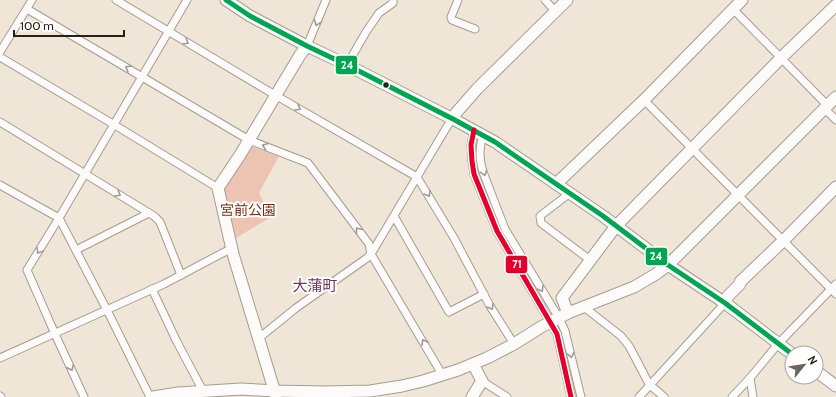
<svg xmlns="http://www.w3.org/2000/svg" width="836" height="397" font-family="Cabin,'Noto Sans JP',sans-serif">
<rect width="100%" height="100%" fill="#f0e6d8"/>
<polygon fill="#edc4b2" points="250,146 279,156 259,193 271,217 236,238 224,189"/>
<g fill="none" stroke-linecap="round" stroke-linejoin="round">
<g stroke="#d5d9a6" stroke-width="2">
<polyline points="476,141 476,157 479,172 501,229 546,306"/>
<polyline points="560,332 562,335 576,397"/>
</g>
<defs>
<g id="street">
<polyline points="116,0 275,95 417,177 454,238 490,306 514,344"/>
<polyline points="458,0 451,17 452,20 475,29"/>
<polyline points="545,0 555,11"/>
<polyline points="27,9 249,140 308,163 369,244 371,254 443,376"/>
<polyline points="733,9 827,105"/>
<polyline points="307,46 326,0"/>
<polyline points="0,52 32,0"/>
<polyline points="0,57 113,124 218,188"/>
<polyline points="347,65 366,32 379,13 393,3 393,0"/>
<polyline points="644,100 836,294"/>
<polyline points="825,109 836,120"/>
<polyline points="0,122 154,216 160,222 181,275"/>
<polyline points="474,130 471,145 472,161 474,174 497,231 557,334 571,397"/>
<path d="M483,135C479,149 479,158 483,172L505,229L559,318L565,331L581,397"/>
<polyline points="0,185 59,218 107,310 150,397"/>
<polyline points="570,193 540,216 541,223 590,260"/>
<polyline points="394,216 449,312 484,294"/>
<polyline points="76,250 149,213"/>
<polyline points="152,289 177,342 203,391"/>
<polyline points="584,307 621,336 629,346 636,359 650,386"/>
<polyline points="259,338 296,308 367,258 371,254 448,125 453,119"/>
<polyline points="0,358 164,284 232,248"/>
<polyline points="750,378 753,397"/>
<polyline points="482,381 507,397"/>
<polyline points="650,385 664,397"/>
<polyline points="0,396 1,397"/>
<polyline points="84,397 55,334 27,270 59,218 187,0"/>
<polyline points="639,397 725,303"/>
<polyline points="732,397 750,378 778,344 836,284"/>
</g>
<g id="secondary">
<polyline points="226,0 250,16 307,46 347,65 453,119 495,142 603,216 668,265 725,303 792,354"/>
<polyline points="453,119 456,113 477,89 567,0"/>
<polyline points="556,184 644,100 742,0"/>
<polyline points="725,303 728,296 740,284 740,282 783,241 836,187"/>
<polyline points="568,313 562,298 616,226 781,58 836,5"/>
<polyline points="816,371 836,386"/>
<polyline points="276,396 233,254 218,188 240,155 300,55 307,46"/>
<polyline points="153,397 178,393 241,389 275,391 324,392 370,391 402,386 423,381 458,370 487,358 514,344 541,327 568,313 634,287 656,274 668,265 836,97"/>
<polyline points="472,397 482,381 473,364"/>
</g>
</defs>
<use href="#street" stroke="#a49c91" stroke-width="9"/>
<use href="#secondary" stroke="#a49c91" stroke-width="13"/>
<use href="#street" stroke="#fdfbf9" stroke-width="7"/>
<use href="#secondary" stroke="#fdfbf9" stroke-width="11"/>
<defs>
<polyline id="bus-1" points="226,0 250,16 307,46 347,65 453,119 495,142 603,216 668,265 725,303 792,354"/>
<polyline id="bus-2" points="474,130 471,145 472,161 474,174 497,231 557,334 571,397"/>
</defs>
<use href="#bus-1" stroke="#fff" stroke-width="8"/>
<use href="#bus-2" stroke="#fff" stroke-width="8"/>
<use href="#bus-1" stroke="#00a651" stroke-width="5"/>
<use href="#bus-2" stroke="#e4002b" stroke-width="5"/>
</g>
<defs><path id="oneway-chevron" d="M-2-3.5L2.5 0L-2 3.5" fill="none" stroke-width="1.6" stroke-linecap="round" stroke-linejoin="round"/></defs>
<g stroke="#9d9993">
<use href="#oneway-chevron" transform="translate(317 23) rotate(112)"/>
<use href="#oneway-chevron" transform="translate(186 42) rotate(31)"/>
<use href="#oneway-chevron" transform="translate(128 68) rotate(-150)"/>
<use href="#oneway-chevron" transform="translate(298 108) rotate(30)"/>
<use href="#oneway-chevron" transform="translate(265 146) rotate(-158)"/>
<use href="#oneway-chevron" transform="translate(484 173) rotate(72)"/>
<use href="#oneway-chevron" transform="translate(118 194) rotate(31)"/>
<use href="#oneway-chevron" transform="translate(428 194) rotate(59)"/>
<use href="#oneway-chevron" transform="translate(358 230) rotate(-127)"/>
<use href="#oneway-chevron" transform="translate(39 251) rotate(122)"/>
<use href="#oneway-chevron" transform="translate(541 289) rotate(59)"/>
<use href="#oneway-chevron" transform="translate(491 307) rotate(59)"/>
<use href="#oneway-chevron" transform="translate(424 342) rotate(-120)"/>
<use href="#oneway-chevron" transform="translate(571 355) rotate(77)"/>
<use href="#oneway-chevron" transform="translate(71 368) rotate(65)"/>
</g>
<circle fill="#272116" stroke="#fff" stroke-width="1.5" cx="386" cy="85" r="3.5"/>
<g text-anchor="middle" stroke-width="4" stroke-linejoin="round" paint-order="stroke">
<g font-size="14" fill="#7b2b0c" stroke="#fff">
<text x="248" y="215">宮前公園</text>
</g>
<g font-size="15" fill="#6f335c" stroke="#fff">
<text x="315" y="291">大蒲町</text>
</g>
</g>
<g stroke="#fff" stroke-width="1.5">
<rect x="335" y="55" width="23" height="20" rx="4" fill="#00a651"/>
<rect x="645" y="247" width="23" height="19" rx="4" fill="#00a651"/>
<rect x="505" y="255" width="23" height="19" rx="4" fill="#e4002b"/>
</g>
<g font-size="11" text-anchor="middle" font-weight="bold" fill="#fff">
<text x="347" y="69">24</text>
<text x="656" y="260">24</text>
<text x="517" y="268">71</text>
</g>
<g transform="translate(804 365) rotate(60)"><circle r="19" fill="#ffffff" stroke="#a9a6a2"/>
<path d="M0-3L7 15L0 10L-7 15Z" fill="#6d665a"/>
<text y="-6" font-size="11" font-weight="bold" text-anchor="middle" fill="#272116">N</text>
</g>
<path d="M14 30v6h110v-6" fill="none" stroke="#272116" stroke-width="2"/>
<text x="20" y="30" font-size="12" fill="#272116" stroke="#ffffff" stroke-width="3" paint-order="stroke">100 m</text>
</svg>
